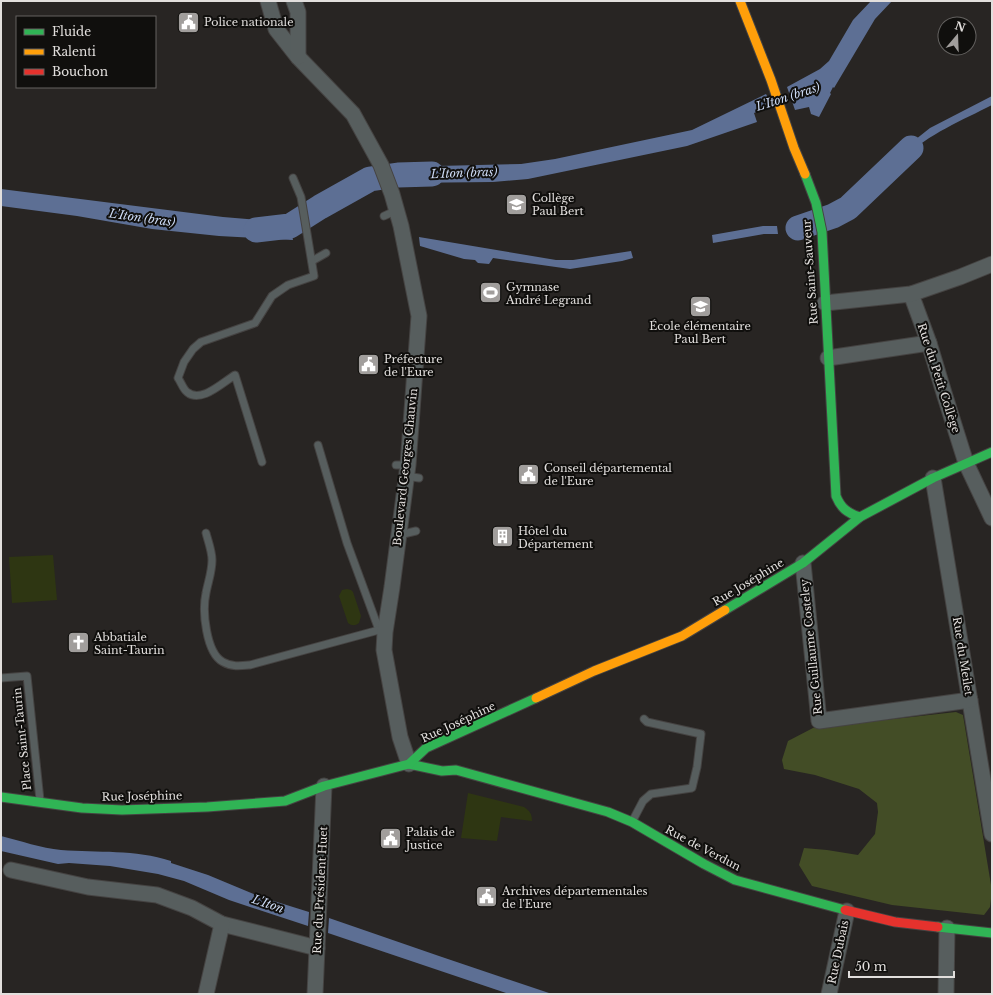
<svg xmlns="http://www.w3.org/2000/svg" width="993" height="995" font-family="'Libre Baskerville',serif">
<rect width="100%" height="100%" fill="#282523"/>
<g fill="#2e3612">
<polygon points="53,555 57,600 12,603 9,557"/>
<path d="M347,589L351,590L353,592L361,616L359,623C355,626 352,626 348,623L339,596L342,590Z"/>
<path d="M468,793L524,807C530,811 532,814 532,821L501,817L497,841L461,838Z"/>
</g>
<polygon fill="#434d26" points="956,712 963,715 992,891 990,907 984,915 892,905 812,886 799,865 804,848 827,850 858,855 875,834 878,812 877,803 859,789 815,775 784,769 782,760 788,741 813,728"/>
<g fill="#5d6f94">
<polygon points="871,1 892,1 875,19 834,88 833,87 830,93 831,94 819,117 811,114 809,107 795,110 787,87 820,69 829,61 853,20"/>
<polygon points="766,94 772,106 754,113 757,122 687,146 528,179 493,182 401,183 395,167 521,164 555,159 692,130"/>
<path d="M992,96V105C963,120 928,134 904,158L906,160L888,174L883,168L901,151L930,128Z"/>
<polygon points="366,169 374,189 351,195 321,213 318,198 357,177"/>
<path d="M879,173L884,178L869,194L842,220L835,221L830,208C849,203 867,188 879,173Z"/>
<polygon points="1,189 223,217 269,221 288,216 293,240 219,236 152,229 77,216 1,206"/>
<polygon points="807,220 810,231 799,233 797,223"/>
<polygon points="763,226 777,226 778,234 764,234 713,243 712,235"/>
<polygon points="419,237 556,260 573,260 631,251 633,258 622,261 570,269 493,258 489,264 478,263 475,260 464,259 420,246"/>
<path d="M1,836C21,841 41,848 61,850C98,853 135,849 171,861V863L208,875L261,897L309,912L308,926L229,900L184,881L158,874L110,866L69,863L58,864L1,851Z"/>
<polygon points="329,918 439,956 552,994 509,994 328,933"/>
</g>
<g fill="none" stroke-linecap="round" stroke-linejoin="round">
<g stroke="#5d6f94" stroke-width="25">
<polyline points="798,228 833,216 848,208 911,148"/>
<polyline points="256,230 290,226 320,207 370,179 398,175 432,174"/>
</g>
<defs>
<g id="lane">
<polyline points="384,216 397,210"/>
<polyline points="312,261 326,253"/>
<polyline points="318,445 347,543 379,630 382,631"/>
<path d="M262,462L235,375C223,382 201,404 187,392C183,389 181,382 178,378L184,362L193,349L201,342L255,323L272,296L288,285L314,276L301,197L293,178"/>
<polyline points="396,465 408,465"/>
<polyline points="406,476 419,478"/>
<path d="M206,533C208,541 212,551 212,560C212,572 208,582 206,593C202,611 206,653 223,662C232,667 240,666 250,665L379,630"/>
<polyline points="399,535 416,531"/>
<polyline points="1,678 27,676 40,800"/>
<polyline points="633,820 643,801 651,794 692,788 697,767 701,734 647,722 644,719"/>
</g>
<g id="street">
<polyline points="268,1 276,29 298,57 353,114 381,165 392,194 401,226 419,316 408,465 392,587 385,632 384,650 400,737 409,764"/>
<polyline points="294,1 298,12 298,57"/>
<polyline points="911,294 929,343 944,393 966,463 992,518"/>
<polyline points="825,303 911,294 960,277 992,264"/>
<polyline points="828,358 929,343"/>
<polyline points="933,478 992,834"/>
<polyline points="803,563 819,721 970,700"/>
<polyline points="11,870 88,887 157,895 192,908 222,924 317,948"/>
<polyline points="206,994 222,924"/>
<polyline points="315,994 324,786"/>
<polyline points="829,994 847,911"/>
<polyline points="946,994 947,928"/>
</g>
<g id="fast">
<path d="M805,174L816,203L822,232L836,496C841,508 847,513 860,517"/>
<polyline points="725,610 803,563 860,517 933,478 992,452"/>
<polyline points="409,764 442,771 456,770 608,812 632,822 704,864 735,880 845,910"/>
<polyline points="1,797 82,808 122,810 207,807 285,801 324,786 409,764 426,748 536,698"/>
<polyline points="938,927 992,933"/>
</g>
<g id="slow">
<polyline points="740,1 771,80 794,148 805,174"/>
<polyline points="536,698 594,671 682,636 725,610"/>
</g>
<polyline id="jam" points="845,910 895,922 938,927"/>
</defs>
<use href="#lane" stroke="#454342" stroke-width="9"/>
<use href="#street" stroke="#454342" stroke-width="17"/>
<use href="#fast" stroke="#454342" stroke-width="11"/>
<use href="#slow" stroke="#454342" stroke-width="11"/>
<use href="#jam" stroke="#454342" stroke-width="11"/>
<use href="#lane" stroke="#575e5e" stroke-width="7"/>
<use href="#street" stroke="#575e5e" stroke-width="15"/>
<use href="#fast" stroke="#30b455" stroke-width="9"/>
<use href="#slow" stroke="#ff9f0a" stroke-width="9"/>
<use href="#jam" stroke="#e5322d" stroke-width="9"/>
</g>
<defs>
<symbol id="civic-square" viewBox="-11 -11 22 22"><rect x="-9" y="-9" width="18" height="18" rx="4" fill="#a19e9c" stroke="#100f0d"/><path d="M-.6-6.5H3V-4.5H.6V-3L4-1V1h2V6H-6V1h2V-1L-.6-3ZM-1.2 2.5V6h2.4V2.5Z" fill="#fff"/></symbol>
<symbol id="school-square" viewBox="-11 -11 22 22"><rect x="-9" y="-9" width="18" height="18" rx="4" fill="#a19e9c" stroke="#100f0d"/><path d="M0-5L7-2L0 1L-7-2ZM-4 1L0 2.5L4 1V4Q0 6-4 4Z" fill="#fff"/></symbol>
<symbol id="stadium-square" viewBox="-11 -11 22 22"><rect x="-9" y="-9" width="18" height="18" rx="4" fill="#a19e9c" stroke="#100f0d"/><path d="M0-5a6.5 5 0 1 0 0 10a6.5 5 0 1 0 0-10ZM-3.5-1.8h7v3.6h-7Z" fill="#fff"/></symbol>
<symbol id="building-square" viewBox="-11 -11 22 22"><rect x="-9" y="-9" width="18" height="18" rx="4" fill="#a19e9c" stroke="#100f0d"/><path d="M-4-6H4V6H1V3H-1V6H-4ZM-2.5-4.3h1.7v1.8h-1.7ZM.8-4.3h1.7v1.8H.8ZM-2.5-1h1.7V.8h-1.7ZM.8-1h1.7V.8H.8Z" fill="#fff"/></symbol>
<symbol id="church-square" viewBox="-11 -11 22 22"><rect x="-9" y="-9" width="18" height="18" rx="4" fill="#a19e9c" stroke="#100f0d"/><path d="M-1.2-6h2.4v3.5h3.3v2.4h-3.3V6h-2.4V-.1h-3.3v-2.4h3.3Z" fill="#fff"/></symbol>
</defs>
<g fill-rule="evenodd">
<use href="#civic-square" x="176" y="10" width="25" height="25"/>
<use href="#school-square" x="504" y="192" width="25" height="25"/>
<use href="#stadium-square" x="478" y="280" width="25" height="25"/>
<use href="#school-square" x="688" y="294" width="25" height="25"/>
<use href="#civic-square" x="356" y="352" width="25" height="25"/>
<use href="#civic-square" x="516" y="462" width="25" height="25"/>
<use href="#building-square" x="490" y="524" width="25" height="25"/>
<use href="#church-square" x="66" y="630" width="25" height="25"/>
<use href="#civic-square" x="378" y="826" width="25" height="25"/>
<use href="#civic-square" x="474" y="884" width="25" height="25"/>
</g>
<g text-anchor="middle" stroke-width="4" stroke-linejoin="round" paint-order="stroke">
<g font-size="11" fill="#e2dfdd" stroke="#100f0d" text-anchor="start">
<text x="204" y="26">Police nationale</text>
<text x="532" y="202">Collège<tspan x="532" dy="13">Paul Bert</tspan></text>
<text x="506" y="291">Gymnase<tspan x="506" dy="13">André Legrand</tspan></text>
<text x="700" y="330" text-anchor="middle">École élémentaire<tspan x="700" dy="13">Paul Bert</tspan></text>
<text x="384" y="363">Préfecture<tspan x="384" dy="13">de l'Eure</tspan></text>
<text x="544" y="472">Conseil départemental<tspan x="544" dy="13">de l'Eure</tspan></text>
<text x="518" y="535">Hôtel du<tspan x="518" dy="13">Département</tspan></text>
<text x="94" y="641">Abbatiale<tspan x="94" dy="13">Saint-Taurin</tspan></text>
<text x="406" y="836">Palais de<tspan x="406" dy="13">Justice</tspan></text>
<text x="502" y="895">Archives départementales<tspan x="502" dy="13">de l'Eure</tspan></text>
</g>
<g font-size="11" fill="#e2dfdd" stroke="#100f0d">
<text transform="translate(810 272) rotate(-94)" y="4">Rue Saint-Sauveur</text>
<text transform="translate(939 378) rotate(72)" y="4">Rue du Petit Collège</text>
<text transform="translate(405 467) rotate(-84)" y="4">Boulevard Georges Chauvin</text>
<text transform="translate(748 582) rotate(-31)" y="4">Rue Joséphine</text>
<text transform="translate(811 647) rotate(-96)" y="4">Rue Guillaume Costeley</text>
<text transform="translate(963 656) rotate(81)" y="4">Rue du Meilet</text>
<text transform="translate(458 722) rotate(-25)" y="4">Rue Joséphine</text>
<text transform="translate(22 739) rotate(-96)" y="4">Place Saint-Taurin</text>
<text transform="translate(142 796) rotate(-1)" y="4">Rue Joséphine</text>
<text transform="translate(703 848) rotate(28)" y="4">Rue de Verdun</text>
<text transform="translate(320 890) rotate(-87)" y="4">Rue du Président Huet</text>
<text transform="translate(838 952) rotate(-78)" y="4">Rue Dubais</text>
</g>
<g font-size="12" font-style="italic" fill="#ccdaf4" stroke="#100f0d">
<text transform="translate(788 97) rotate(-18)" y="4">L'Iton (bras)</text>
<text transform="translate(464 173) rotate(-2)" y="4">L'Iton (bras)</text>
<text transform="translate(142 218) rotate(8)" y="4">L'Iton (bras)</text>
<text transform="translate(268 904) rotate(19)" y="4">L'Iton</text>
</g>
</g>
<rect width="993" height="995" fill="none" stroke="#e2dfdd" stroke-width="4"/>
<rect x="16" y="16" width="140" height="72" fill="#100f0d" stroke="#646260"/>
<rect x="24" y="29" width="20" height="6" fill="#30b455" stroke="#646260"/>
<text x="52" y="36" font-size="12" fill="#e2dfdd">Fluide</text>
<rect x="24" y="49" width="20" height="6" fill="#ff9f0a" stroke="#646260"/>
<text x="52" y="56" font-size="12" fill="#e2dfdd">Ralenti</text>
<rect x="24" y="69" width="20" height="6" fill="#e5322d" stroke="#646260"/>
<text x="52" y="76" font-size="12" fill="#e2dfdd">Bouchon</text>
<g transform="translate(957 36) rotate(19)"><circle r="19" fill="#100f0d" stroke="#646260"/>
<path d="M0-3L7 15L0 10L-7 15Z" fill="#a19e9c"/>
<text y="-6" font-size="11" font-weight="bold" text-anchor="middle" fill="#e2dfdd">N</text>
</g>
<path d="M849 971v6h105v-6" fill="none" stroke="#e2dfdd" stroke-width="2"/>
<text x="855" y="971" font-size="12" fill="#e2dfdd" stroke="#100f0d" stroke-width="3" paint-order="stroke">50 m</text>
</svg>
